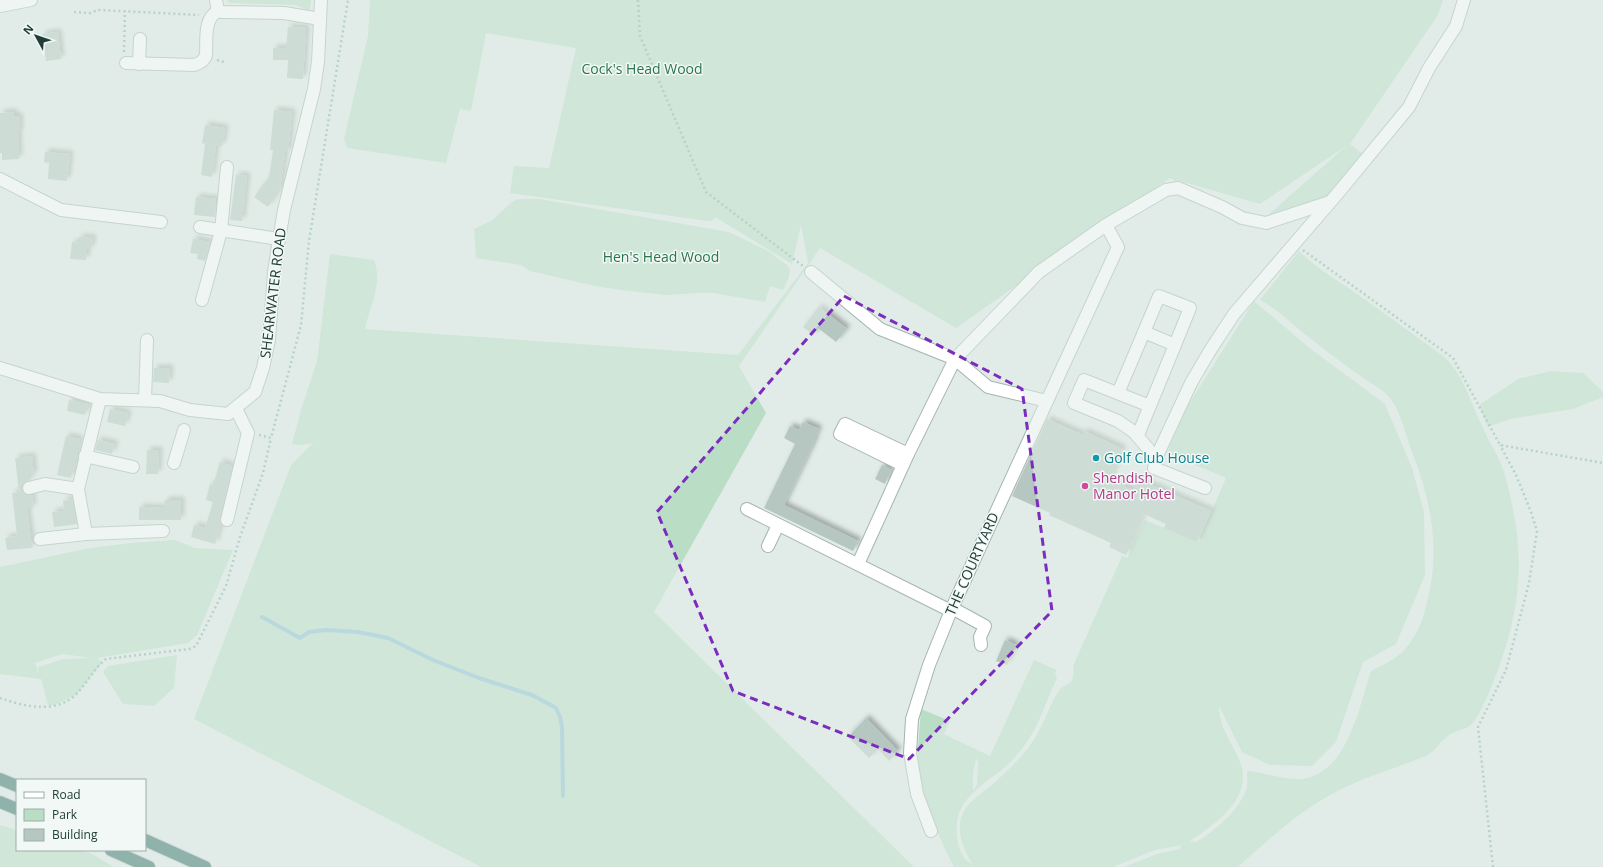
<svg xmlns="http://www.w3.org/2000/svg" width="1603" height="867" font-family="'Open Sans',sans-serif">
<defs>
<filter id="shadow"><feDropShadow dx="3.5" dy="-3.5" stdDeviation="2" flood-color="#0004"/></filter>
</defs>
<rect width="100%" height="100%" fill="#e1ece8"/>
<g fill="#b9dec5" fill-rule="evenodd">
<polygon points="227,0 311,0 310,10 308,11 296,5 230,3"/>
<path d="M370,0H1443L1438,15L1350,144L1363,154L1338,193L1261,220L1190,190L1170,178L956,328L820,248L739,366L766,413L654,612L914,867H481L194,719L291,465L313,443L300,445L292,444L301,410L317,361L330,254L374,260C383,284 370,305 365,329L738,355L808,263L801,225L792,264L715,217L712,221H707L510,193L514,166L549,168L576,48L486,33L471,111L460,109L446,163L347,148L344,139L368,36ZM1346,146L1267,216C1236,212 1203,194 1176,180L1260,204Z"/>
<polygon points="518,199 540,199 729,232 768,251 787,265 790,270 789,277 783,290 770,286 765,302 713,293 698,293 666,295 621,290 595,286 530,271 521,265 476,258 474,229 491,221 512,202"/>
<path d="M1299,251C1313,265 1330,276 1347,287C1372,305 1397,322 1421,340C1431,348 1444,355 1451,364C1466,383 1472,405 1482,426C1488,441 1498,454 1503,469C1524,540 1525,593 1500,664C1495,678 1482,713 1472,724C1466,730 1456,730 1449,735C1440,741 1436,751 1426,756C1395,769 1362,777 1332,794C1297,813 1267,841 1238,867H1124L1157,854L1180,849L1181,845L1155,850L1113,867H974L973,865L972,867H954C936,832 920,795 918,756C918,740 920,725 921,709L950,721L944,734L990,756L1034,660L1057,670L1055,674L1057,678C1047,699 1040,723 1027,742C1021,751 1013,760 1005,767C979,789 950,801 958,842C960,851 963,860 972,864C968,856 963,848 961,839C955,808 974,800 994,783C1006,772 1018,761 1028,748C1038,735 1044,720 1051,705C1053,701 1055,696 1058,692C1066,680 1076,688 1073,666L1122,556L1127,558L1145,520L1198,542L1226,478L1167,453L1185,410L1254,301L1311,349L1385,404L1412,468L1424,512L1425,575L1396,644L1363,662L1336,742L1312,766L1270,765L1242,752L1219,706C1219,722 1226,734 1233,747C1237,755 1242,764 1243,773C1246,804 1212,826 1190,841L1196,842C1214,832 1239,810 1246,790C1248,784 1247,777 1247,771C1264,772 1283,780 1301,779C1348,774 1359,706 1371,671C1383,664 1393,662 1404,650C1417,636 1423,620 1427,602C1441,550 1431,501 1412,452C1405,435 1402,413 1390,398C1382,388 1369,383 1359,375C1339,361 1320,346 1301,331C1288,320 1275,308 1260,300ZM976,759L978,762L977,785L973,791V772Z"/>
<polygon points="1551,371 1583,373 1603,392 1603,397 1573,409 1510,419 1488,427 1479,405 1518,379"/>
<path d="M175,540L195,548L233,550L197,635L188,643L97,658L102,663L77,694L55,705H48L41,679L0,674V567L90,548L131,543ZM62,654L92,658L63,659L38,667L39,674L35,663Z"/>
<polygon points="177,655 174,688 154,706 123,704 103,672 108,666"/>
<polygon points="0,825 17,830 17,850 79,850 90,853 114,867 0,867"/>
</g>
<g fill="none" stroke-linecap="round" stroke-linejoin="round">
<polyline stroke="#87c2d3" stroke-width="4" points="262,617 300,638 309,632 326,630 358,632 388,638 433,660 479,678 532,695 556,708 560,717 562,727 563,796"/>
</g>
<g fill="#b6c7c1" filter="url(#shadow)">
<polygon points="288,27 306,28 303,79 287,78 288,60 273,60 273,48 286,48"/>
<polygon points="58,32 61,59 46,61 42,34"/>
<polygon points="274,110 292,112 288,152 285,152 280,190 268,207 254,197 269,177 273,150 270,150"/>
<polygon points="14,112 14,116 19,116 20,132 18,132 19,159 2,160 2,153 0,153 0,113"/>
<polygon points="205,125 225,128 222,146 216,146 212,177 201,175 205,144 202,143"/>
<polygon points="45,152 70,154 67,181 48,179 49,163 44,162"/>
<polygon points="236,175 247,176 242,221 230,220"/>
<polygon points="196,197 216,199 215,217 194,215"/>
<polygon points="79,237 93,238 91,249 87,249 86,260 70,259 72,242 79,243"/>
<polygon points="193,239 210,242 205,261 197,259 198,254 190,253"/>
<polygon points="819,307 847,329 836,342 818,328 813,335 803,327"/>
<polygon points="154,368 170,368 169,383 153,382"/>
<polygon points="69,400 88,404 85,415 67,411"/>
<polygon points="110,409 128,413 125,426 107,422"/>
<polygon points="1047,419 1083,435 1084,431 1123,449 1110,480 1133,490 1138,479 1211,511 1197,542 1164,528 1166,524 1144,514 1126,555 1109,547 1111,543 1049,515 1050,513 1012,496"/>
<polygon points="803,422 819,429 814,440 815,440 784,505 858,541 853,551 764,508 795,444 784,438 790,426 799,430"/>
<polygon points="66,436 80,439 71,478 57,475"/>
<polygon points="98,440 115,444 112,454 95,450"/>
<polygon points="147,450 159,450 158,474 146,474"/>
<polygon points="32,456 34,475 30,476 30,480 24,483 22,489 27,495 32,495 33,508 27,508 32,548 7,550 5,538 17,536 12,493 19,492 15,458"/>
<polygon points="220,462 232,466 220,518 221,524 215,544 191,537 194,525 205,528 213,502 206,500 210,484 213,485"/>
<polygon points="882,465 891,470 885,484 875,479"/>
<polygon points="72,499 77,524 54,527 52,512 64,511 63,501"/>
<polygon points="165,500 181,500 181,520 139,520 139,507 164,508"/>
<polygon points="1005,640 1016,645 1007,665 996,661"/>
<polygon points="866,718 898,751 889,761 878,749 869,758 848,737"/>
</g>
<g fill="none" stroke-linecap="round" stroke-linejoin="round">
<defs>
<g id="minor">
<polyline points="216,0 218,11 222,12 284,13 320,19"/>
<polyline points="0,6 31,0"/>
<path d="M126,63L194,65C200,63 204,61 206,55C207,40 203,19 218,11"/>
<polyline points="139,64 140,39"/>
<polyline points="0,179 61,210 161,222"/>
<polyline points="200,227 279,239"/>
<polyline points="811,272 880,329 955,359 1039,272 1106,225 1166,190 1178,188 1222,207 1242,218 1266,223 1330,202"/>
<polyline points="202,300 221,231 227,167"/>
<polyline points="1144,332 1159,296 1190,308 1175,345"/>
<polyline points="0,368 100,399 160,401 190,410 228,414 255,392 263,368 269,340 274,272 279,239 284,210 314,89 318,62 321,0"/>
<polyline points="1118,393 1144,332 1175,345 1138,435"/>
<polyline points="145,400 147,340"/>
<polyline points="1047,401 1118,247 1106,225"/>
<polyline points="1150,406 1084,380 1074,403 1118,421 1134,432 1156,458"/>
<polyline points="85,456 133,467"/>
<polyline points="174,463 184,430"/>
<polyline points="903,465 840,434 845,424 908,454"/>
<polyline points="29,488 45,484 78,489"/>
<polyline points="1205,488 1154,468 1156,458 1191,383 1211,349 1234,314 1338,193 1409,107 1429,68 1456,26 1464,0"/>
<polyline points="747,509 951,611"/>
<polyline points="227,520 248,433 236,409"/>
<polyline points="86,534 78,489 100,399"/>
<polyline points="40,539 86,534 163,531"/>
<polyline points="768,546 778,525"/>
<polyline points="858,564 908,454 955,359 988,387 1047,401 952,608 929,665 912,719 910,753 917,794 931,831"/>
<polyline points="952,608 985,626 980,637 981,645"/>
</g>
<g id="highway">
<polyline points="0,779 17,786"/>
<polyline points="0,802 17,809"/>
<polyline points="145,840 205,867"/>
<polyline points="111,850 149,867"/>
</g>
</defs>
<use href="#minor" stroke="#a4b4b0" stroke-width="14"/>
<use href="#highway" stroke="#c1c9c7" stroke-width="14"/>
<g stroke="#80b1a5" stroke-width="2.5" stroke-dasharray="2 3" stroke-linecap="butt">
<polyline points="638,0 640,36 706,192 803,266"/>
<polyline points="74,12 90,13 98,10 199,15"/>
<polyline points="124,52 125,11"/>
<polyline points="217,60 224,62"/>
<polyline points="1303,250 1453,358 1500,445 1603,463"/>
<polyline points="259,435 271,438 301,325 309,241 348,0"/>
<path d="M0,698C23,706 54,714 74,696C86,686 92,670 106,659L189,649L196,646L226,586L240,537L263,473L271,438"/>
<polyline points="1493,867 1478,727 1506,670 1529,583 1537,531 1531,512 1516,475 1500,445"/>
</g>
<use href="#minor" stroke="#fff" stroke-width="12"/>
<use href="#highway" stroke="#2b6a62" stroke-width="12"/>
</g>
<path d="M0 0H1603V867H0ZM844,296L1022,389L1052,611L909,759L733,691L657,512Z" fill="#e1ece8" fill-opacity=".55" fill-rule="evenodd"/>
<path fill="none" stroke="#7b2cbf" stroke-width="3" stroke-dasharray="8 5" stroke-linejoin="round" d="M844,296L1022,389L1052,611L909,759L733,691L657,512Z"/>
<circle fill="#0f9aa8" stroke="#f1f8f5" stroke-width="1.5" cx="1096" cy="458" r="4"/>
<circle fill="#d1479c" stroke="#f1f8f5" stroke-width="1.5" cx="1085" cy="486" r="4"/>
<g text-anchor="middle" stroke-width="3" stroke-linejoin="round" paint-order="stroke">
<g font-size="14" fill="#29754c" stroke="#f1f8f5">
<text x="642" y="74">Cock's Head Wood</text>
<text x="661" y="262">Hen's Head Wood</text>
</g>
<g font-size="14" fill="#213d38" stroke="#f1f8f5">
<text transform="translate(273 293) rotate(-83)" y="5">SHEARWATER ROAD</text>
<text transform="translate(972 564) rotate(-66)" y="5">THE COURTYARD</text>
</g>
<g font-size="14" fill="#0d838f" stroke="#f1f8f5" text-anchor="start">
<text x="1104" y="463">Golf Club House</text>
</g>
<g font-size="14" fill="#b23c85" stroke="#f1f8f5" text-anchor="start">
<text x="1093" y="483">Shendish<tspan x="1093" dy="16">Manor Hotel</tspan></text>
</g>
</g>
<rect x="16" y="779" width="130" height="72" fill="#f1f8f5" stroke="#9eada9"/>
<rect x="24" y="792" width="20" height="6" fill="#ffffff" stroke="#9eada9"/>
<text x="52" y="799" font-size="12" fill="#213d38">Road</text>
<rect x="24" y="809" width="20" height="12" fill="#b9dec5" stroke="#9eada9"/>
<text x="52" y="819" font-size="12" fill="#213d38">Park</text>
<rect x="24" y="829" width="20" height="12" fill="#b6c7c1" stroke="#9eada9"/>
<text x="52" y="839" font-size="12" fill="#213d38">Building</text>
<g transform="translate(36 36) rotate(310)" stroke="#f1f8f5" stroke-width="3" paint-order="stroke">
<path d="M0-3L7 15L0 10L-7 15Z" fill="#213d38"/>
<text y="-6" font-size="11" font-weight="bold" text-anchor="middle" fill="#213d38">N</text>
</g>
</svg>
